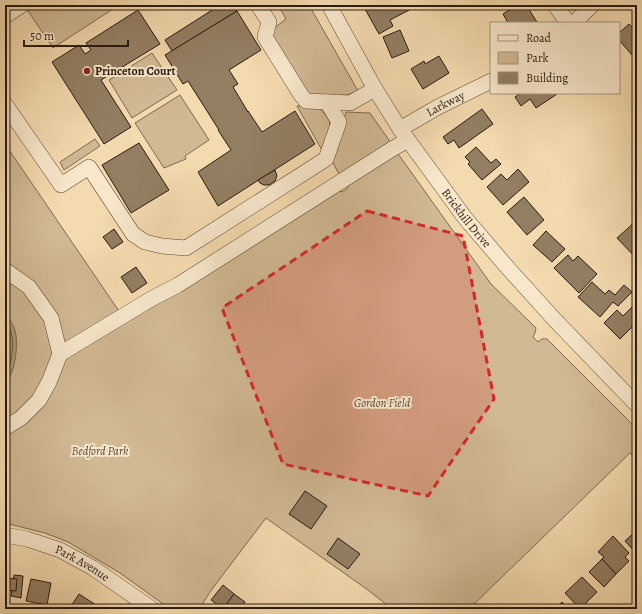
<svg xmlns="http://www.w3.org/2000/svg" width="642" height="614" font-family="Alegreya,serif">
<rect width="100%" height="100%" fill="#f4daaf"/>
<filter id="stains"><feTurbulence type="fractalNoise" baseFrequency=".005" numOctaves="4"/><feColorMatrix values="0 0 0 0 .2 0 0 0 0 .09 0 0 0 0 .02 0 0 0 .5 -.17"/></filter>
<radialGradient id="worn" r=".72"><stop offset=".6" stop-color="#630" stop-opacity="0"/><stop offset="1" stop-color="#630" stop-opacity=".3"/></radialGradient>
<g fill="#d1b994" stroke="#7d6a51">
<polygon points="37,5 119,5 53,48 28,11"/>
<path d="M278,5H309C325,34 342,62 358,91L347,95L315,97L306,94L269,32L286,19Z"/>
<polygon points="152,53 177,90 132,118 109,80"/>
<polygon points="180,95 209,140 185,156 186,159 164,168 135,123"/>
<polygon points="308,105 318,106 324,113 329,120 331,131 323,152 297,106"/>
<polygon points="346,112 370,113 391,143 340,176 331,159"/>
<polygon points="95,139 100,146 64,170 60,162"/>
<path d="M5,144L123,317L336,190L342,192L348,188L349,181L396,151L491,284L536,328L535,333L533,337L538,342C541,339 543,338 547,339L637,429V455L635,458L630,453L469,609H392L368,590L266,518L212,589L199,609H170L120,573L68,542L45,533L5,523Z"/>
</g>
<path fill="#af9978" stroke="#79664e" d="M5,314C9,318 13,325 15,330C19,345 15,373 5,385Z"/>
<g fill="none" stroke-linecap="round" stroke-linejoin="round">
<path stroke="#6c5a43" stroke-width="1" d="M5,320C7,324 10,328 11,332C15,347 11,365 5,378"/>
</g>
<g fill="#937e62" stroke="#291a0e">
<polygon points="220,5 233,5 237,11 172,51 165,40"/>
<polygon points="372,5 411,5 413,8 390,20 393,26 379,34 365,9"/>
<polygon points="517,5 523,5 526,9 528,8 537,22 535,23 508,23 503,14"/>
<polygon points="138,10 160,44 101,80 131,127 104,144 52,62 79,45 85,54 91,50 86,43"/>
<polygon points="237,11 261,50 229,70 238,84 233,87 248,112 248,111 262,132 295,111 315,144 218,206 198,172 231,150 218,130 219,130 188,81 183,84 165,55"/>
<polygon points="629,24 637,32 637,41 635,43 637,45 637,50 632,55 619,40 619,33"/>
<polygon points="400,30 409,51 392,58 383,37"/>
<polygon points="439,56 449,73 423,89 411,69 424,61 425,64"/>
<polygon points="521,93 556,93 557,94 536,108 530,99 521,106 515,97"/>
<polygon points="482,109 493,124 459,148 454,140 448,144 443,137"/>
<polygon points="139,143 169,190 131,213 102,165"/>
<polygon points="476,147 491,163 496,159 501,164 482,180 468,164 470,162 465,157"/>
<polygon points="518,169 529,182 503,205 487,187 501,174 507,180"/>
<polygon points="275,170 277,176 275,181 271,184 268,185 264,185 260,183 258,180"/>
<polygon points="524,197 544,220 527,235 507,212"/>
<polygon points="637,220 637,259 617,238"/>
<polygon points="114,229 123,242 112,249 103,237"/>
<polygon points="546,231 565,249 552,262 533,245"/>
<polygon points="568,255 573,261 578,256 597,274 579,293 554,268"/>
<polygon points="136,267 147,283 132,293 121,277"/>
<polygon points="592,282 605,294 609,290 615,295 624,285 632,292 618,306 613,302 600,317 578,297"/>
<polygon points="637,302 637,331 632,327 620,339 604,323 617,310 623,316"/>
<polygon points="305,491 327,506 311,529 289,514"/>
<polygon points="637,530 637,554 625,541"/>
<polygon points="613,536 629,553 625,557 629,561 616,574 602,559 604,557 598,552"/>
<polygon points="338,538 360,554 348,569 327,554"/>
<polygon points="602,559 616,574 604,587 589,572"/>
<polygon points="14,575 23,576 21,598 11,596"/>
<polygon points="582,577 597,592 580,609 565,593"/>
<polygon points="5,578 17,579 16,591 5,590"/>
<polygon points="31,579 51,583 47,605 26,601"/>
<polygon points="223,585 234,594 223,609 211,600"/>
<polygon points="79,594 96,605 94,609 69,609"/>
<polygon points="234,594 245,602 240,609 223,609"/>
<polygon points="562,602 568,609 555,609"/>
</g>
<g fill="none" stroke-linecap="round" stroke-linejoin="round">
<defs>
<g id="minor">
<polyline points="258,5 269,22 265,37 301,95 306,101 350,103 375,89"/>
<path id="s1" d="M329,5L375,89L400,129L465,218L507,267L554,319L637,405"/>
<polyline points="555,5 568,23"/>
<polyline points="5,16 22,5"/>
<polyline points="574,23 592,5"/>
<polyline points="5,104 61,185 89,167 133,234 145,242 162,246 186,248 326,159 339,122 327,102"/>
<path id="s2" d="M400,129L438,107L491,81"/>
<polyline points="5,270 29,287 51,318 60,354 49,382 39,400 21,418 5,428"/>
<polyline points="60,354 151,299 178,285 392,149 408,140"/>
<path id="s3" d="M5,535L27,539L60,550L93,568L152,609"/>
</g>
</defs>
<use href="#minor" stroke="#5c4a36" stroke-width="16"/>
<use href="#minor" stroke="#f8e7cb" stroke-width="15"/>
</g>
<path fill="#d62828" fill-opacity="0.2" stroke="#d62828" stroke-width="3" stroke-dasharray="8 5" stroke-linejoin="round" d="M367,211L463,236L494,399L428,496L283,464L222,308Z"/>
<circle fill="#8f2418" stroke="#f8e7cb" stroke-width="1.5" cx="87" cy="71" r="4"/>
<g text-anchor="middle" stroke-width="4" stroke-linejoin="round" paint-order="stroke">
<g font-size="12" font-weight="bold" fill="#291a0e" stroke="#f8e7cb" text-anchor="start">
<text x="95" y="75">Princeton Court</text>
</g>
<g font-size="12" fill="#291a0e" stroke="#f8e7cb">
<text dy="4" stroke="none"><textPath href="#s2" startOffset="52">Larkway</textPath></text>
<text dy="4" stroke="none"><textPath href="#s1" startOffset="254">Brickhill Drive</textPath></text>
<text dy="4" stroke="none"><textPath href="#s3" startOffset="83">Park Avenue</textPath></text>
</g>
<g font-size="12" font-style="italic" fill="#5b4a36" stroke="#f8e7cb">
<text x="382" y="407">Gordon Field</text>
<text x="100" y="455">Bedford Park</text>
</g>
</g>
<rect width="642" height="614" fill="none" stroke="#f4daaf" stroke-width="20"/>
<rect x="6" y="6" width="630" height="602" fill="none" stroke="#291a0e" stroke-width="2"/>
<rect x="10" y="10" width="622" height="594" fill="none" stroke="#291a0e"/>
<rect x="490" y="22" width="130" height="72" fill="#f8e7cb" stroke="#a5957f"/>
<rect x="498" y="35" width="20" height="6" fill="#f8e7cb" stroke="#a5957f"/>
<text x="526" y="42" font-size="12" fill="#291a0e">Road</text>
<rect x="498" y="52" width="20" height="12" fill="#d1b994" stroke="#a5957f"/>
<text x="526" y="62" font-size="12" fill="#291a0e">Park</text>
<rect x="498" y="72" width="20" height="12" fill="#937e62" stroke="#a5957f"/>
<text x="526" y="82" font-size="12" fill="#291a0e">Building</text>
<path d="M24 40v6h104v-6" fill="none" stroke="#291a0e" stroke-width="2"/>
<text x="30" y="40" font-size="12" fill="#291a0e" stroke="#f8e7cb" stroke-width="3" paint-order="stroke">50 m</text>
<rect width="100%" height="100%" filter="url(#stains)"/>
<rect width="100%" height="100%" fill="url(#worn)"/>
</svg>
